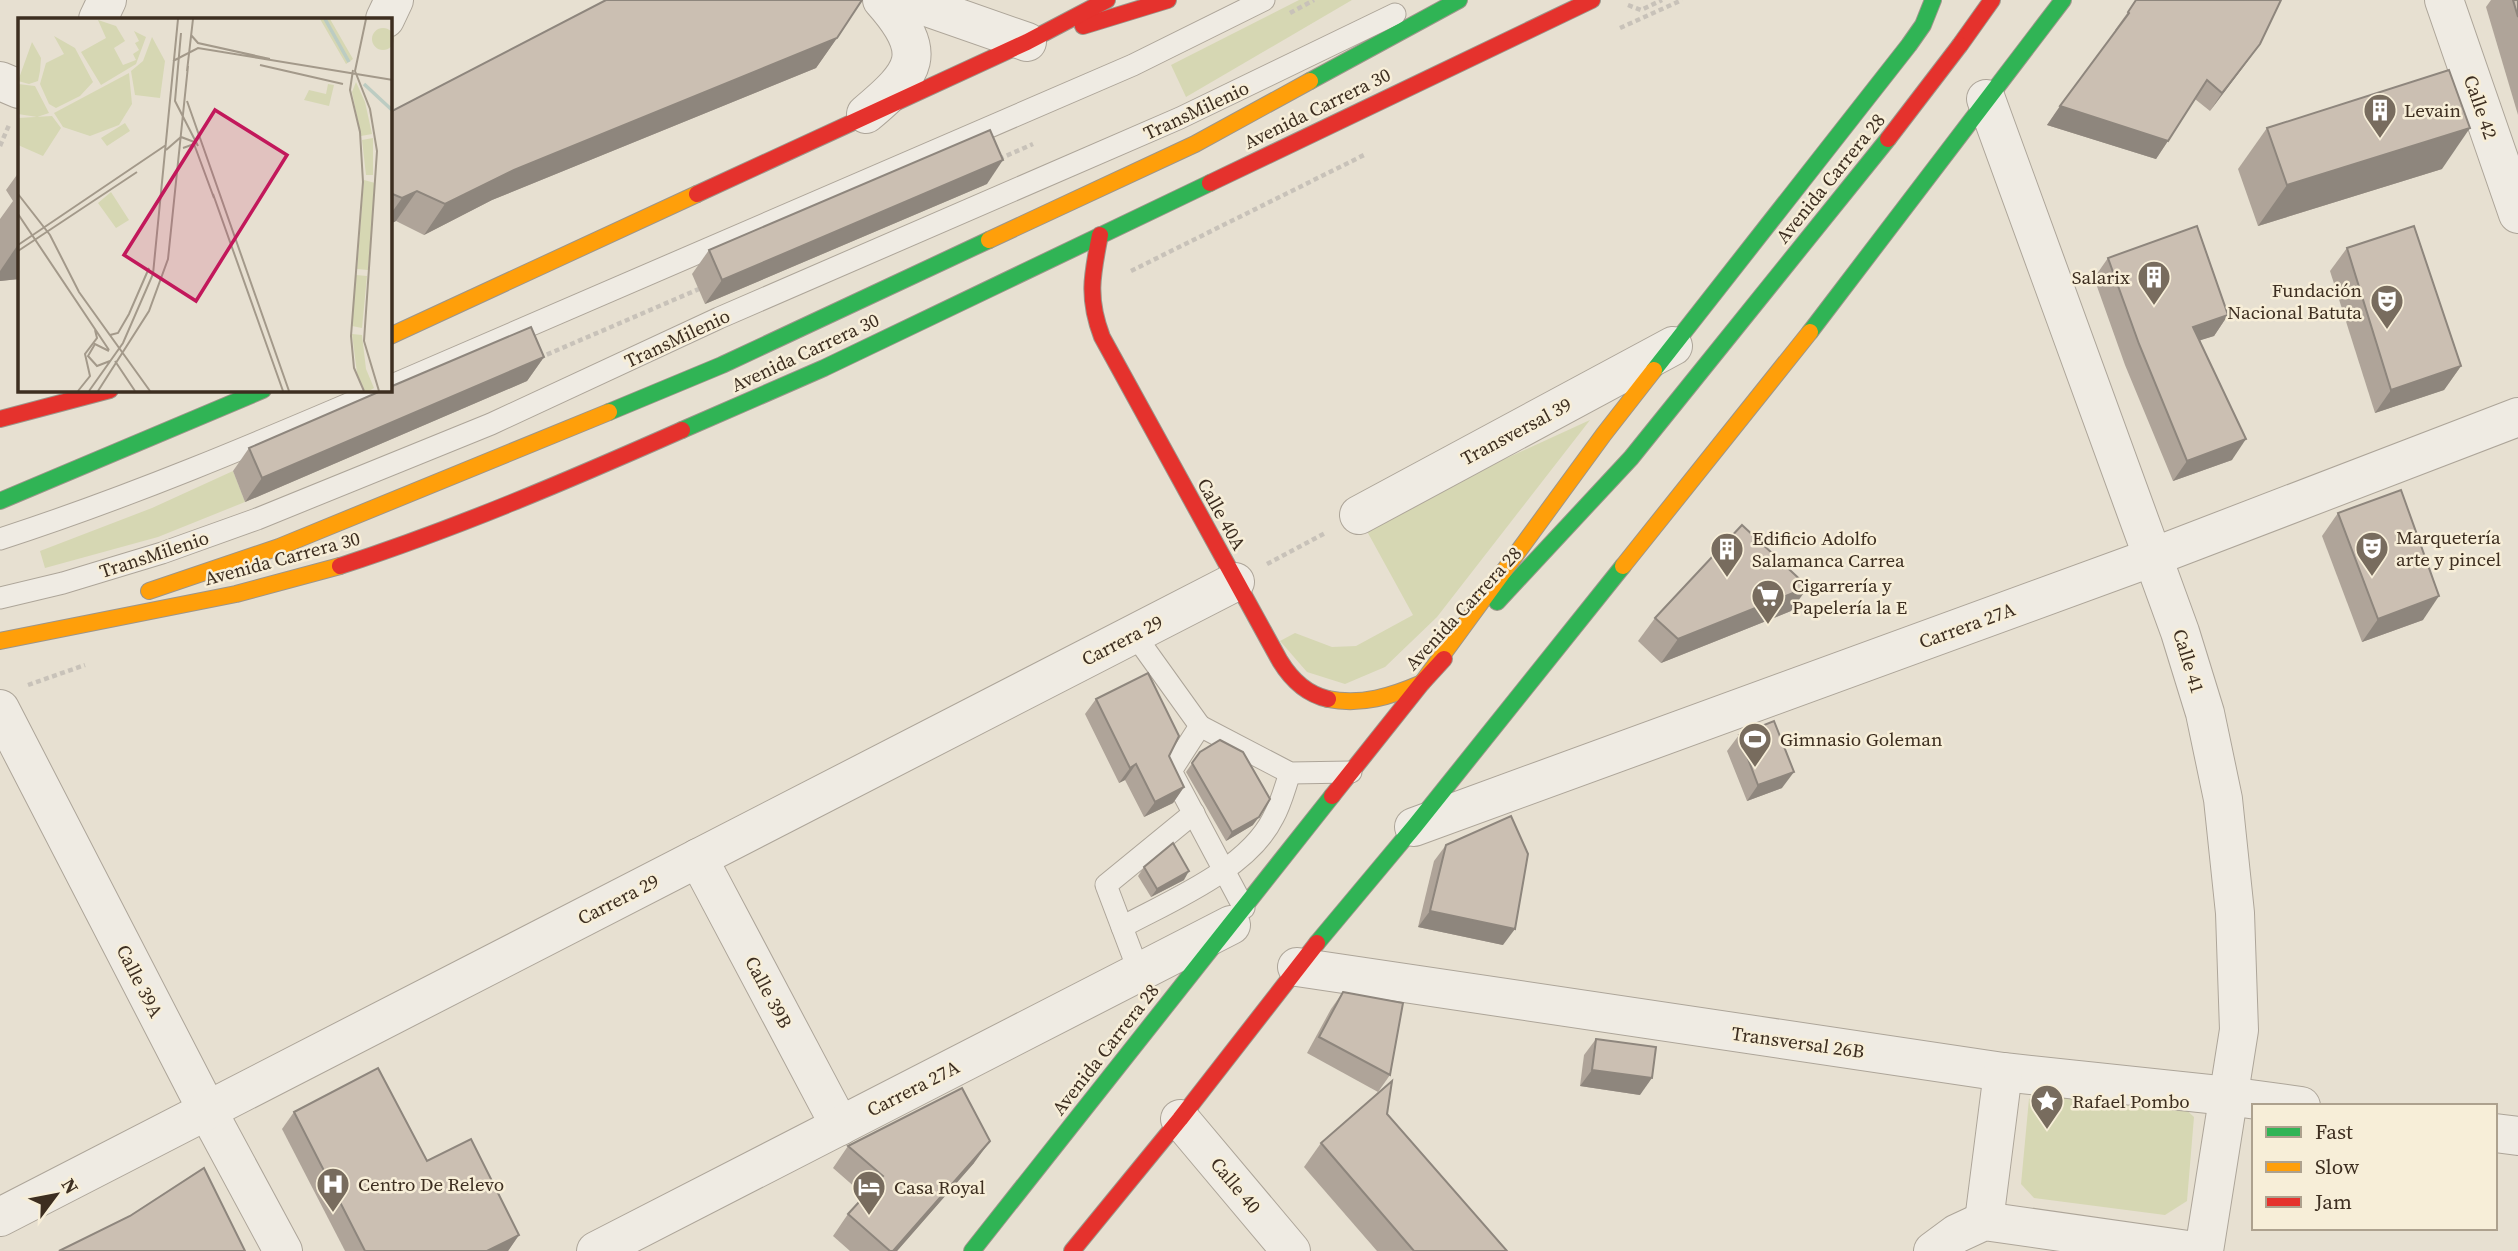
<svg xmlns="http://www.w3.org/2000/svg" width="2518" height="1251" font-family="'Source Serif 4',serif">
<rect width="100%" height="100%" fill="#e7e0d1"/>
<g fill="#d6d7b3">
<polygon points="1299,0 1352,0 1186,97 1171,65"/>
<polygon points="1590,420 1437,617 1385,667 1345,684 1307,672 1280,641 1295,633 1332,647 1356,646 1413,615 1363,524"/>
<polygon points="233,471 245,502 158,537 45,568 40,551 152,508"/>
<polygon points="2047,1090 2180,1104 2194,1117 2187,1201 2165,1215 2034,1198 2021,1184 2029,1099"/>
</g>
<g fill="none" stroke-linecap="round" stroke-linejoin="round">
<defs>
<g id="lane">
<polyline points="390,386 1133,65 1264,0"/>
<path d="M0,539C130,497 255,444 381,390"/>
<polyline points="0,598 63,583 162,553 257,519 491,424 719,318 1180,118 1395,14"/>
<polyline points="1134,634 1200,726"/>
<polyline points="1244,908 1171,771 1200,726 1290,773 1351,772"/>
<path d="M1122,927C1170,901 1248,869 1273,818C1281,804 1285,787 1290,773"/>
<polyline points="1139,972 1106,885 1194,813"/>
</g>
<g id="street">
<polyline points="907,0 1027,42"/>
<polyline points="2444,0 2518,214"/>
<polyline points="98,19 107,0"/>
<polyline points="385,19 394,0"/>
<polyline points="0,81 19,89"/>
<polyline points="1986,99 2180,632 2205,713 2223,799 2235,913 2239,1030 2204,1251"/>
<path d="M866,114C916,72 930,54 882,0"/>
<polyline points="1359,515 1673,346"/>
<polyline points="0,709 207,1110 283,1251"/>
<polyline points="1414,827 2153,557 2518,417"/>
<polyline points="698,858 840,1126"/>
<polyline points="1297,967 2003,1072 2228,1096 2301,1106"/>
<polyline points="1180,1119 1291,1251"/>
<polyline points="2495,1133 2518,1136"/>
<polyline points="0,1217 1235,582"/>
<polyline points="1984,1221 2003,1072"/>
<polyline points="596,1251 1231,925"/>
<polyline points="1933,1251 1956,1234 1984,1221 2195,1251"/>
</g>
<g id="fast">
<polyline points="1310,81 1459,0"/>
<polyline points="1810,332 2063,0"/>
<polyline points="1654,370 1909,45 1923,25 1933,0"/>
<polyline points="609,412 722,365 989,240"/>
<polyline points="682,430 824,368 1210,183"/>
<polyline points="0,501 263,390"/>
<polyline points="1497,602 1631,458 1888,139"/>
<polyline points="1317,943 1414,827 1623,566"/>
<polyline points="972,1251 1332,796"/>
</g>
<g id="slow">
<polyline points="989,240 1195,144 1310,81"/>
<polyline points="390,336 697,194"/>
<polyline points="1623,566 1810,332"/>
<polyline points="149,591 279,547 609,412"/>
<polyline points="0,641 236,594 340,566"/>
<polyline points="1422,683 1604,434 1654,370"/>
<path d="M1328,699C1361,706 1392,696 1422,683"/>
</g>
<g id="jam">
<polyline points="1083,26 1168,0"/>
<polyline points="1960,45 1992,0"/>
<polyline points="1210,183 1592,0"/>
<polyline points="697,194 1027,42 1107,0"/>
<path d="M1100,235C1092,275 1087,298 1102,337L1280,661C1291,679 1306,694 1328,699"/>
<polyline points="0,419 110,390"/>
<path d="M340,566C457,528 569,480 682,430"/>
<polyline points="1332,796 1422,683 1444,659"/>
<polyline points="1072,1251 1180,1119 1317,943"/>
</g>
</defs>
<use href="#lane" stroke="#ada599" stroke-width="23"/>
<use href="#street" stroke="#ada599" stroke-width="40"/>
<use href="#fast" stroke="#9c958a" stroke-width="18"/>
<use href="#slow" stroke="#9c958a" stroke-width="18"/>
<use href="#jam" stroke="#9c958a" stroke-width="18"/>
<g stroke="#c8c2b9" stroke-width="4.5" stroke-dasharray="5 3.5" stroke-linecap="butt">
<polyline points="1628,5 1641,10 1662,0"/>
<polyline points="1290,13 1314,0"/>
<polyline points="1620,28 1682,0"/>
<polyline points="0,146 9,125"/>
<polyline points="999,159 1033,144"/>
<polyline points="1131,271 1364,155"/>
<polyline points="539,358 699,289"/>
<polyline points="1267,564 1327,532"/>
<polyline points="28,685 85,665"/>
</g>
<use href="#lane" stroke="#efebe3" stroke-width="21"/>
<use href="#street" stroke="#efebe3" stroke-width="38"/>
<use href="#fast" stroke="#30b455" stroke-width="16"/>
<use href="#slow" stroke="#ff9f0a" stroke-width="16"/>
<use href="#jam" stroke="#e5322d" stroke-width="16"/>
<defs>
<polyline id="jam-bridge" points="1888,139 1960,45"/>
</defs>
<use href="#jam-bridge" stroke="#9c958a" stroke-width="18" stroke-linecap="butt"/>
<use href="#jam-bridge" stroke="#e5322d" stroke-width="16"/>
</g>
<g fill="#afa499">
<polygon points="2491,0 2518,0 2518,115 2486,7"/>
<polygon points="2128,12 2260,44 2210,111 2195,99 2156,159 2047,125 2116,31 2115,30"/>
<polygon points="837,38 816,68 492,200 424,235 396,221 390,224 390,112"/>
<polygon points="2267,128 2442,169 2258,226 2238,169"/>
<polygon points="19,172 19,279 0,281 0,219 13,201 6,190"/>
<polygon points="987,184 705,304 692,274 709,250"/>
<polygon points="2347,248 2461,366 2444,390 2375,413 2330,271"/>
<polygon points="2108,258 2228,315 2214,336 2200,340 2232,460 2173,481 2125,365 2094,278"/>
<polygon points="544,357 527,381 245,502 233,471 249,448"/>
<polygon points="2338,513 2423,620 2362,642 2322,536"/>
<polygon points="1791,611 1661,663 1638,641 1655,618"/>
<polygon points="1096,699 1169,756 1184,787 1173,803 1144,817 1125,780 1119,783 1085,714"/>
<polygon points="1739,735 1782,788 1747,801 1727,751"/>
<polygon points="1200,752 1253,825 1226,841 1186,772"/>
<polygon points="1446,845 1503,945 1418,927 1434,861"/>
<polygon points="1144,867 1184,880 1151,897 1138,876"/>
<polygon points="1343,992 1390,1075 1378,1092 1307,1053 1331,1009"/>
<polygon points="1596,1039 1640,1095 1580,1086 1584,1055"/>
<polygon points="294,1112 427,1161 519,1235 508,1251 345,1251 282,1129"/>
<polygon points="1387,1114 1507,1251 1377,1251 1304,1167 1321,1143"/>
<polygon points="848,1146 974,1163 897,1251 850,1251 833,1236 848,1214 865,1196 833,1168"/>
</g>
<g fill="#8e867d">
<polygon points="837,38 816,68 492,200 424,235 445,204 514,170"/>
<polygon points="2260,44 2247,62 2210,111 2222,93"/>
<polygon points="2060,106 2168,141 2156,159 2047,125"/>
<polygon points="2470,128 2442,169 2258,226 2287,185"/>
<polygon points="1003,160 987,184 705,304 722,280"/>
<polygon points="417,191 396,221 390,224 390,215 402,198"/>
<polygon points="19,243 19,279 0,281 0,271"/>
<polygon points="2228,315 2214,336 2179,347 2193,327"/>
<polygon points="544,357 527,381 245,502 262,478"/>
<polygon points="2461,366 2444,390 2375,413 2391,390"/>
<polygon points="2246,439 2232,460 2173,481 2187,461"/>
<polygon points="1808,587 1791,611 1661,663 1678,639"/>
<polygon points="2439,596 2423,620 2362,642 2378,619"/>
<polygon points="1136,764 1125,780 1119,783 1130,768"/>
<polygon points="1794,772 1782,788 1747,801 1758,785"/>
<polygon points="1184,787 1173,803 1144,817 1155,802"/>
<polygon points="1259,817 1253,825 1226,841 1232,832"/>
<polygon points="1189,871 1184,880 1151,897 1157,889"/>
<polygon points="1430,911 1515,929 1503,945 1418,927"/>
<polygon points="1592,1070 1652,1078 1640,1095 1580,1086"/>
<polygon points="990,1141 974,1163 897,1251 893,1251"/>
<polygon points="519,1235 508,1251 487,1251"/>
</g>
<g fill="#cbbfb2" stroke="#8e867d" stroke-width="2">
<polygon points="606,0 862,0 837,38 514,170 445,204 417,191 402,198 390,193 390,112"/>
<polygon points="2136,0 2281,0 2260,44 2222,93 2207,80 2168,141 2060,106 2129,13 2128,12"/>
<polygon points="2513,0 2518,0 2518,17"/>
<polygon points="2449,70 2470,128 2287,185 2267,128"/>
<polygon points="990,130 1003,160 722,280 709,250"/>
<polygon points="2197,226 2228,315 2193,327 2246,439 2187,461 2139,344 2108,258"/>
<polygon points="2414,226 2461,366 2391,390 2347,248"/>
<polygon points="531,327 544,357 262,478 249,448 383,390 390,390 390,387"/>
<polygon points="2401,490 2439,596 2378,619 2338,513"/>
<polygon points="1742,525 1808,587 1678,639 1655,618"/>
<polygon points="1148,673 1179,736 1169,756 1184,787 1155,802 1136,764 1130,768 1096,699"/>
<polygon points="1774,721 1794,772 1758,785 1739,735"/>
<polygon points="1220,740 1243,752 1270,799 1259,817 1232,832 1192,763 1200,752"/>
<polygon points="1511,816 1528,854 1515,929 1430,911 1446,845"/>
<polygon points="1173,843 1189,871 1157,889 1144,867"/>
<polygon points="1343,992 1403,1003 1390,1075 1319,1037"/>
<polygon points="1596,1039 1656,1047 1652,1078 1592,1070"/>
<polygon points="378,1068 427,1161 471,1139 519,1235 487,1251 365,1251 294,1112"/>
<polygon points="1392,1081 1387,1114 1507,1251 1414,1251 1321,1143"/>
<polygon points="962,1088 990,1141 893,1251 890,1251 848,1214 883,1176 848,1146"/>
<polygon points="204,1168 245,1251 59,1251 130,1216"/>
</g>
<defs>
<symbol id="building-pin" viewBox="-11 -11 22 30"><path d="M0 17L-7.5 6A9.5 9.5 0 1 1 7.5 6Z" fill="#786c5e" stroke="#f7eed8"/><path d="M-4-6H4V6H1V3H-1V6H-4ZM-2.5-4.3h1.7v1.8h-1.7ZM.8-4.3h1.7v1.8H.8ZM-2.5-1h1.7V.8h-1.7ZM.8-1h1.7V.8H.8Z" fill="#fff"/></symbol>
<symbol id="theatre-pin" viewBox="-11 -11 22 30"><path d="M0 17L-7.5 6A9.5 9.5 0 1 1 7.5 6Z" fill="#786c5e" stroke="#f7eed8"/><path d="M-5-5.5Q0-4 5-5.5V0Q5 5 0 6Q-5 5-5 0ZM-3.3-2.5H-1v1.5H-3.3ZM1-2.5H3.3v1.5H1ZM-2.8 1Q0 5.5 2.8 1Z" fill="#fff"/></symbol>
<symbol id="supermarket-pin" viewBox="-11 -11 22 30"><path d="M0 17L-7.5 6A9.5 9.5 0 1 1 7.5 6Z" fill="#786c5e" stroke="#f7eed8"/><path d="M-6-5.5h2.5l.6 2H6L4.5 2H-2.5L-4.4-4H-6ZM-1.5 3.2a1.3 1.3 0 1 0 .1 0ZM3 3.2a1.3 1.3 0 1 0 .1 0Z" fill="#fff"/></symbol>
<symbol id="stadium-pin" viewBox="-11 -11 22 30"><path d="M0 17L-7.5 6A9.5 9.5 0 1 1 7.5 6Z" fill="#786c5e" stroke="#f7eed8"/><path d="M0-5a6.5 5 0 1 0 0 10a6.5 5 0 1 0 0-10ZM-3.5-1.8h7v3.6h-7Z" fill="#fff"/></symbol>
<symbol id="sight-pin" viewBox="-11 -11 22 30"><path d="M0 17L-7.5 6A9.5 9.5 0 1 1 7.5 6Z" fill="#786c5e" stroke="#f7eed8"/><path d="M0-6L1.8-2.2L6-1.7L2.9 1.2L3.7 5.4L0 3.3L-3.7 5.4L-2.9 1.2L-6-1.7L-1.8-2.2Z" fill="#fff"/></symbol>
<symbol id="hospital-pin" viewBox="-11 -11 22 30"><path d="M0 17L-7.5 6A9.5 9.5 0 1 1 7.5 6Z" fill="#786c5e" stroke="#f7eed8"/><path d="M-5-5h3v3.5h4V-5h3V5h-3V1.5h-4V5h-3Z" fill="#fff"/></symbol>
<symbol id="hotel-pin" viewBox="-11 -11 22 30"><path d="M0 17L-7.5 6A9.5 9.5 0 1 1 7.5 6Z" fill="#786c5e" stroke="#f7eed8"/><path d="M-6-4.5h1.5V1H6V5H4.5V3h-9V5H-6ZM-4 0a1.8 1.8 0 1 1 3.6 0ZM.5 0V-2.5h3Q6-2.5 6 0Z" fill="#fff"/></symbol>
</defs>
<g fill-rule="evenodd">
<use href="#building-pin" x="2361" y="91" width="38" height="52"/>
<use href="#building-pin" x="2135" y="258" width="38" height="52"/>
<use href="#theatre-pin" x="2368" y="282" width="38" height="52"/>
<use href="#theatre-pin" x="2353" y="529" width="38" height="52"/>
<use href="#building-pin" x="1708" y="530" width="38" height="52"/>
<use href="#supermarket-pin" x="1749" y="577" width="38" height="52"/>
<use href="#stadium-pin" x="1736" y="720" width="38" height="52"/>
<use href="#sight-pin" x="2028" y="1082" width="38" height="52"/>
<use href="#hospital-pin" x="314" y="1165" width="38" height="52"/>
<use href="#hotel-pin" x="850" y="1168" width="38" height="52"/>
</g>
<g text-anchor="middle" stroke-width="5" stroke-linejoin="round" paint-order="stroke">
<g font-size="19" fill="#3d2e20" stroke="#f7eed8">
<text transform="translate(2481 107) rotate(71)" y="7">Calle 42</text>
<text transform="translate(1317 108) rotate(-26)" y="7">Avenida Carrera 30</text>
<text transform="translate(1196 110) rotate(-25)" y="7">TransMilenio</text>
<text transform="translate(1830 178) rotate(-51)" y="7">Avenida Carrera 28</text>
<text transform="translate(677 338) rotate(-25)" y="7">TransMilenio</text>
<text transform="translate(805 352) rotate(-25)" y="7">Avenida Carrera 30</text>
<text transform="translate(1516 431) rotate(-28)" y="7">Transversal 39</text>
<text transform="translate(1222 514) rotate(61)" y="7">Calle 40A</text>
<text transform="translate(154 554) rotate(-18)" y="7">TransMilenio</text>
<text transform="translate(282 558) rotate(-15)" y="7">Avenida Carrera 30</text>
<text transform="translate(1463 608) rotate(-47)" y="7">Avenida Carrera 28</text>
<text transform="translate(1967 625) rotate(-20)" y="7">Carrera 27A</text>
<text transform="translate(1122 640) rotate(-27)" y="7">Carrera 29</text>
<text transform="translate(2189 661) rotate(73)" y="7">Calle 41</text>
<text transform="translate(618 899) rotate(-27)" y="7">Carrera 29</text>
<text transform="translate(140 981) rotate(63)" y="7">Calle 39A</text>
<text transform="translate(769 992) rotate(62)" y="7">Calle 39B</text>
<text transform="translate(1798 1042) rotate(8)" y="7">Transversal 26B</text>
<text transform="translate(1105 1049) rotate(-52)" y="7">Avenida Carrera 28</text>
<text transform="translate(913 1088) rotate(-27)" y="7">Carrera 27A</text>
<text transform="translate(1236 1185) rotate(50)" y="7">Calle 40</text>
</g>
<g font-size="19" fill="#3d2e20" stroke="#f7eed8" text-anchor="start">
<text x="2404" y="117">Levain</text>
<text x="2130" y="284" text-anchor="end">Salarix</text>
<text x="2362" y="297" text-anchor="end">Fundación<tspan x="2362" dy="22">Nacional Batuta</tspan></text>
<text x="2396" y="544">Marquetería<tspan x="2396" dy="22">arte y pincel</tspan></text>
<text x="1752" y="545">Edificio Adolfo<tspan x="1752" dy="22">Salamanca Carrea</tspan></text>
<text x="1792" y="592">Cigarrería y<tspan x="1792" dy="22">Papelería la E</tspan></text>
<text x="1780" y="746">Gimnasio Goleman</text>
<text x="2072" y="1108">Rafael Pombo</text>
<text x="358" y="1191">Centro De Relevo</text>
<text x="894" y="1194">Casa Royal</text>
</g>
</g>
<g transform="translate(18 18)">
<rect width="374" height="374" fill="#e7e0d1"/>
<path d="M302,1H312L335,41L328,46ZM80,2L98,8L107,23L96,30L105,47L118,42L115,36L121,32L117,25L121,23L116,13L128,19L118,46L83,67L63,34L88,20ZM354 21a11 11 0 1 1 22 0a11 11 0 1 1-22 0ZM36,18L57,30L75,64L62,78L38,90L31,86L22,66L28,45L46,36ZM134,19L147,43L142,80L117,77L113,53L125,43ZM14,24L23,40L22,53L20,63L11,66L0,63ZM111,55L114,86L101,107L72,118L45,109L36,95ZM338,64L347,84L354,116L343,118L334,74ZM0,66L17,68L31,95L19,99L0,96ZM310,66L316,67L311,88L286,82L291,72L308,76ZM34,98L43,110L25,138L0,127V100ZM107,105L112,113L89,128L83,120ZM355,120V157H348L344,122ZM346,162L357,165L350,252L339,251ZM93,174L111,202L98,210L80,185ZM338,257L349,258L344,310L334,308ZM334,316L344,317L348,351L356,370L351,373H347L339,355Z" fill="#d6d7b3"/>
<path fill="none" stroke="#bcccc2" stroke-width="3.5" d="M307,1L331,44M346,66L375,93"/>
<path fill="none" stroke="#a3998a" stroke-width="2" d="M348,1L337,53L352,91L359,133L346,323L361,373M163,15L157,83L180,128M173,17L180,25L252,41M155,43L180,30L375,62M242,47L325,66M335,52L332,72L342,114L345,164L333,318L336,350L346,373M169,53L175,1M169,83L271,373M165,130L176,126L196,180M148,132L163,119L179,125M0,176L32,217L61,274L132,373M195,176L265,373M0,196L91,332M0,227L148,127M0,233L119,154M92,317L100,315L111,296L131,250M91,333L77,326L70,338L79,348L92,343M97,343L117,373M60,373L72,358L67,336L79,320L77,312M71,373L105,325L135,256L160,1M80,373L131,293L150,241L170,48"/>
<path fill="#c2185b" fill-opacity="0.15" stroke="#c2185b" stroke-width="3.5" d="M197,92L269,137L178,283L106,237Z"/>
<rect width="374" height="374" fill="none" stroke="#3d2e20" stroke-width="3.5"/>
</g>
<rect x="2252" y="1104" width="245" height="126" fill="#f7eed8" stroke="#ada18e" stroke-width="2"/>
<rect x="2266" y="1127" width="35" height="10" fill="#30b455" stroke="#ada18e" stroke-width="2"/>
<text x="2315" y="1139" font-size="21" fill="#3d2e20">Fast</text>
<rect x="2266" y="1162" width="35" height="10" fill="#ff9f0a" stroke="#ada18e" stroke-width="2"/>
<text x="2315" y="1174" font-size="21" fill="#3d2e20">Slow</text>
<rect x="2266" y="1197" width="35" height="10" fill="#e5322d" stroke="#ada18e" stroke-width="2"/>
<text x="2315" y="1209" font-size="21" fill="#3d2e20">Jam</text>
<g transform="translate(56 1195) rotate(58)" stroke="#f7eed8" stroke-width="5" paint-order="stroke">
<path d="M0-5L12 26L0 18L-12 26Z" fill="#3d2e20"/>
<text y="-10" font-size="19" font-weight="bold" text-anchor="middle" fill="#3d2e20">N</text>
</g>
</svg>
